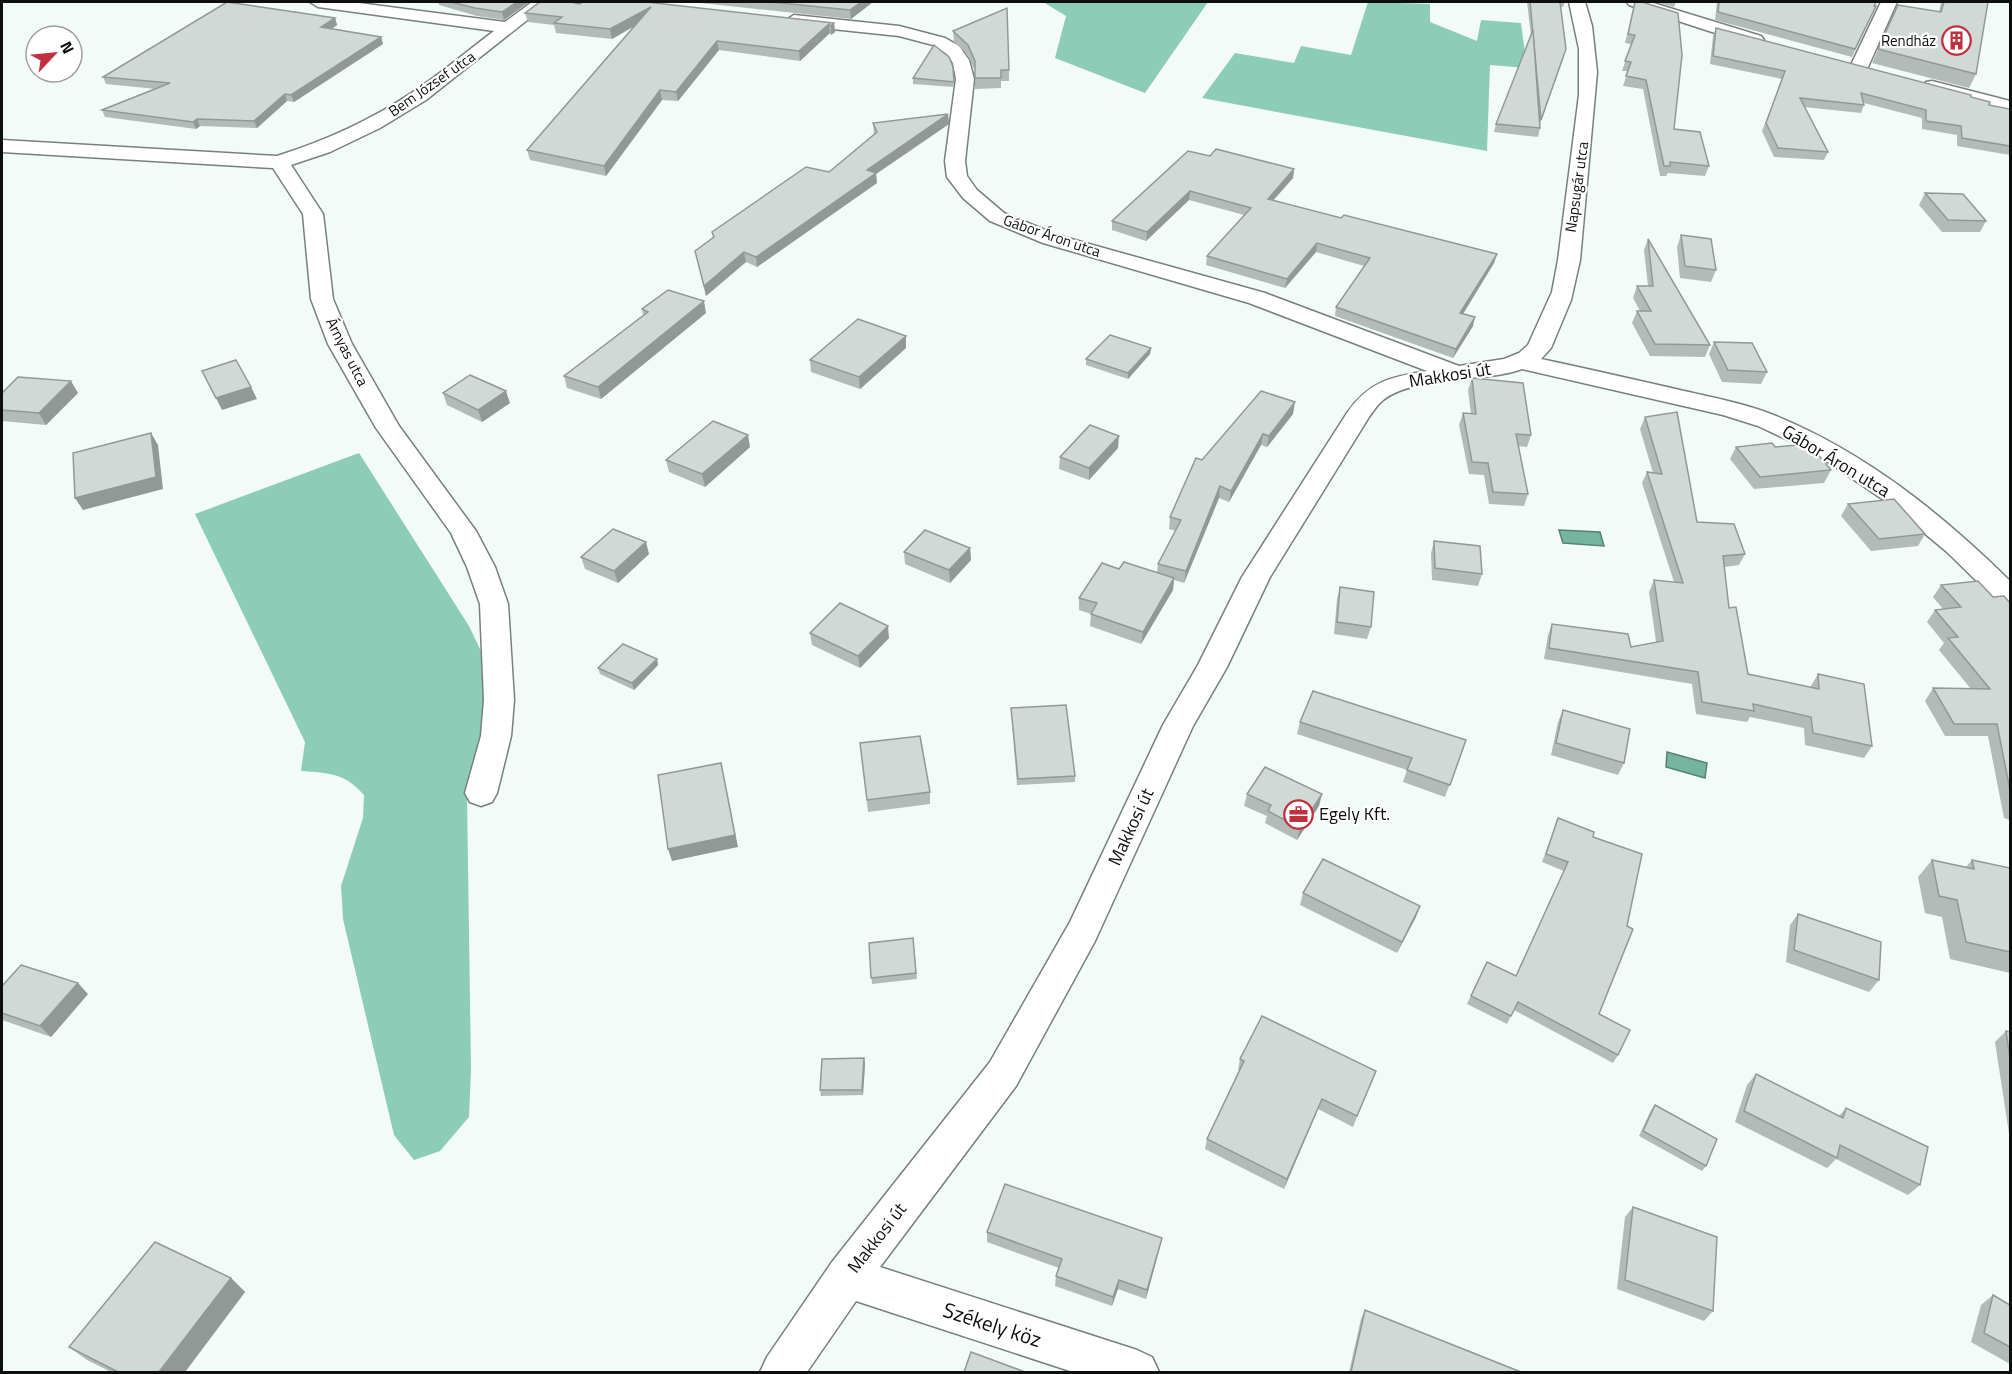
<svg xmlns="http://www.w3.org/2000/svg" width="2012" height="1374" font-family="'Titillium Web',sans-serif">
<rect width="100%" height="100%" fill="#f2fbf7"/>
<g fill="#8dccb7">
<polygon points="1043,2 1208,2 1145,93 1055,58 1066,16"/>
<polygon points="1368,2 1430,4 1430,22 1477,41 1481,20 1521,23 1527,68 1490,65 1487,151 1202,98 1235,53 1294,63 1301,46 1351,55"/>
<path d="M359,453L469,626L481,651L487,679L489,710L467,796L471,1070L469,1117L440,1151L414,1160L394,1135L343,919L341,886L363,818L364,795C345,773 329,773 301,771L305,742L195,514Z"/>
</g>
<g fill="#75b49f" stroke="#568274" stroke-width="1.5">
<polygon points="1559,530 1600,532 1604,546 1563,543"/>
<polygon points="1667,752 1707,763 1705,778 1666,767"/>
</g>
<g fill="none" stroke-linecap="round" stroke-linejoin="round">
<defs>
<g id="minor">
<path d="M310,2H351L505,22L532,2H550L426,100L380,128L330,152L291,165L323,214L333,299L352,344L399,426L476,531L495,567L508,604L514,700L511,736L497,793L492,802L481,806L470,802L465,793L481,736L484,700L480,604L467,567L451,533L376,428L328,344L311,299L303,214L273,168L2,152V140L277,156C325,141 371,120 413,92C441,74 467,51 494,31L318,7Z"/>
<path d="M1569,2H1585L1592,26L1597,72L1580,260L1571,300L1551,348L1541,359C1589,369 1636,380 1684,391C1715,398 1747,404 1776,416C1866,453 1942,514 2010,581V607L2000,604L1947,552L1888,503L1825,460L1792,442L1758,426L1723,415L1522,369C1484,383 1408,376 1381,402C1376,406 1373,412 1369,417L1270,577L1227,667L1193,726L1095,941L1016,1086L880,1267L1137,1350L1152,1357L1159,1372H1073L856,1301L807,1372H760L767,1357L832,1262L990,1062L1070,922L1163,725L1198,665L1242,577L1347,413C1369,381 1391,377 1427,371L1249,303L1043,243L990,221L963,198L947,177L945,161L956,79L953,63L947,54L933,45L899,36L794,25L786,20L794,15L899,26L945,38L959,46L969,60L974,79L965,161L967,176L977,190L1004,213L1057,235L1265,293L1459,366L1504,359L1519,353L1528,345L1552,292L1558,260L1579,95V49Z"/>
<polygon points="1627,2 1650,2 1761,36 1764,40 1761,44 1749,44 1629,5"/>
<polygon points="1881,2 1897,2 1868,67 1865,71 1853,71 1850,67"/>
<polygon points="1932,81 2010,101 2010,112 1926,90 1923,86 1926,82"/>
</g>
</defs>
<use href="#minor" stroke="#77807d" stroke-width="3"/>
<use href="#minor" fill="#fff" fill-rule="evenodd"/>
</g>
<g fill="#b3bbb8">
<polygon points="438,2 529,2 504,20 477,16 439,5"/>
<polygon points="691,2 873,2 851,19"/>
<polygon points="1517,2 1565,2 1563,7 1560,7 1564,56 1540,124 1540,128 1538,137 1494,132 1496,124 1531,36 1527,2"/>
<polygon points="1635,2 1674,129 1709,166 1705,176 1668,173 1666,176 1660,176 1643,89 1623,86 1628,71 1622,71 1631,44 1625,43"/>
<polygon points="1656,2 1676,2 1674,7"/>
<polygon points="1717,2 1876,2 1874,6 1876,6 1852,57 1715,20"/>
<polygon points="1941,2 1988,2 1976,74 1969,88 1872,63 1898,5 1939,12"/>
<polygon points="579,4 834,23 835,32 831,35 830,33 800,61 719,50 678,101 662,100 606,176 530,160 527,150 634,26 612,39 556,33 554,25 528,22 525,13"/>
<polygon points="335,18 337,25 331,29 381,37 383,44 294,102 287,101 257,128 200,126 196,129 105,117 102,110 156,89 106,84 103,77"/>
<polygon points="1716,28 1971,97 1989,105 2010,109 2010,155 1957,146 1957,135 1922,129 1922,118 1864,103 1864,105 1861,113 1804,107 1828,152 1824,160 1774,157 1762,131 1782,79 1710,64 1713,36"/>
<polygon points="953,31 1009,70 1009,81 1001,81 1001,88 975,89 975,71 968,55 954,42"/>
<polygon points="953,67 954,87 913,84 913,78"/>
<polygon points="948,114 949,124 876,174 877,183 757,267 746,262 706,296 695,251 713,237 712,232 829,172 874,135 873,123"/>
<polygon points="1210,156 1294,169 1293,178 1273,201 1341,218 1497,254 1494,263 1463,314 1473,326 1453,358 1335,316 1336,307 1364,266 1316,252 1285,288 1206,265 1207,256 1244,215 1189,200 1146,241 1112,230 1112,221"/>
<polygon points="1925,193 1986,221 1980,232 1942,232 1919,205"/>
<polygon points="1681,235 1716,270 1711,282 1680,278 1677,247"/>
<polygon points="1648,239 1710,345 1705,357 1650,356 1632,323 1637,311 1640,311 1633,298 1637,286 1648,286 1644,250"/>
<polygon points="642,309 706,313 601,399 567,388 564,376 643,315"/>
<polygon points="1714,342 1767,372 1761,384 1722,382 1709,354"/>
<polygon points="906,348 860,389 811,372 810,360"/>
<polygon points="1151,348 1150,354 1128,379 1086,365 1086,359"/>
<polygon points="1472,378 1531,435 1527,447 1518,446 1528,494 1524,506 1489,504 1484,475 1469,474 1459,425 1463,413 1471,414 1468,390"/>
<polygon points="2,393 78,393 46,425 2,421"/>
<polygon points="443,393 510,403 482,422 447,405"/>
<polygon points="1293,414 1267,447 1261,445 1229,502 1219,498 1184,583 1174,580 1173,590 1141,644 1090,626 1091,614 1079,610 1079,598 1119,569 1157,572 1158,564 1176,531 1169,529 1170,517 1202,460"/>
<polygon points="1645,417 1697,522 1745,554 1739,565 1725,567 1729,608 1748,674 1811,687 1811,686 1818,674 1872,746 1864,758 1805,745 1804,728 1750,717 1747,722 1696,714 1692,684 1544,659 1548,635 1552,624 1631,647 1656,642 1649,592 1654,580 1674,582 1642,483 1647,472 1653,473 1640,429"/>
<polygon points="750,447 705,487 669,472 666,460"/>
<polygon points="1736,447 1775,447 1831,470 1824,483 1754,489 1730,459"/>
<polygon points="1118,448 1089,480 1059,469 1060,457"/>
<polygon points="1848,504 1925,534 1918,546 1871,551 1841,516"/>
<polygon points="1434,541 1482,574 1478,586 1432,580 1431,553"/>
<polygon points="970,548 971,560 950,583 905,564 904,552"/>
<polygon points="649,554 618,583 585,569 581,557"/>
<polygon points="1941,585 1993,597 2010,603 2010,820 2004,818 1988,736 1945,736 1925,701 1933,688 1971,689 1939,650 1944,643 1927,622 1935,610 1943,609 1933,597"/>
<polygon points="1340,587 1371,627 1367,639 1334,634 1337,599"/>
<polygon points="810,633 889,638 860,668 812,645"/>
<polygon points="657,659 658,665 634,690 600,674 598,668"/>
<polygon points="1011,708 1075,776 1075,782 1017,785"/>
<polygon points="1563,710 1624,763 1618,775 1551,755 1558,722"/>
<polygon points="1300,722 1466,740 1445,797 1403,782 1407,770 1297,734"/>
<polygon points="860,743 930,792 930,804 868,812"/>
<polygon points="1247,794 1319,806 1297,840 1265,823 1267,816 1244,806"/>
<polygon points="1558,818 1593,837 1599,1014 1618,1055 1613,1063 1514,1010 1507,1024 1467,1004 1487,962 1516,976 1564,871 1542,862"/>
<polygon points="1932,860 1966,867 1972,860 2010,868 2010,973 1950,959 1942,917 1925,913 1918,877"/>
<polygon points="1303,893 1416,917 1397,953 1300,905"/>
<polygon points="1798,914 1879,980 1869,992 1786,962 1790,925"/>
<polygon points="913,938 917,979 872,984 869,943"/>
<polygon points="2,986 88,994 51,1037 2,1020"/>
<polygon points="2006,1031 2010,1032 2010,1140 1995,1042"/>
<polygon points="864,1058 865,1064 863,1095 821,1096 820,1090"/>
<polygon points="1240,1059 1376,1071 1353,1127 1318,1109 1284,1189 1205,1149 1207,1139 1240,1071 1238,1070"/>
<polygon points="1756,1074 1839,1116 1846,1108 1920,1185 1908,1195 1836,1159 1827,1168 1735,1122 1747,1085"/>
<polygon points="1655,1105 1706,1166 1702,1171 1639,1136 1651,1110"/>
<polygon points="1633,1207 1713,1311 1704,1321 1617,1289 1625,1217"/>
<polygon points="987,1232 1162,1238 1146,1299 1118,1289 1112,1306 1055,1286 1056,1276 1059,1268 987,1242"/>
<polygon points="231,1278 245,1292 185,1372 111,1372 87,1360 69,1347"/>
<polygon points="1993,1295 2010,1305 2010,1364 1971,1342 1981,1305"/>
<polygon points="1365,1310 1521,1372 1349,1372 1361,1319"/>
</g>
<g fill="#929896">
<polygon points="517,2 529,2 504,20 502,12"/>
<polygon points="861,2 873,2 851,19 850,10"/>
<polygon points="651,7 652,16 612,39 610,29"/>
<polygon points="335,18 337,25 324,34 321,27"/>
<polygon points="834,23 835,32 831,35 831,26"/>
<polygon points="829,24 830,33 800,61 799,51"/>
<polygon points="381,37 383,44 294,102 291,95"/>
<polygon points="717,41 719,50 678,101 676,92"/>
<polygon points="660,90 662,100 606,176 604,166"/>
<polygon points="285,94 287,101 257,128 254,121"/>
<polygon points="948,114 949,124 876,174 877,183 757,267 756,257 867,170"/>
<polygon points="197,119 200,126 196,129 193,122"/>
<polygon points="1294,169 1293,178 1266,208 1268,199"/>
<polygon points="1190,191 1189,200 1146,241 1147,232"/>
<polygon points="1317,243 1316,252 1285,288 1287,279"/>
<polygon points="744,252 746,262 706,296 704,286"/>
<polygon points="1497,254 1494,263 1458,322 1460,313"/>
<polygon points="704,301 706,313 601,399 598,387"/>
<polygon points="1475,317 1473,326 1453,358 1456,349"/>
<polygon points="906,336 906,348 860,389 859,377"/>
<polygon points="1151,348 1150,354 1128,379 1128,373"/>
<polygon points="71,381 78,393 46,425 39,413"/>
<polygon points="251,387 257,399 222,410 216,398"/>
<polygon points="506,391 510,403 482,422 478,410"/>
<polygon points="1295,402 1293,414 1267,447 1269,436"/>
<polygon points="151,433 158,445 163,489 83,510 75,498"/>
<polygon points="1263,434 1261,445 1229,502 1231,491"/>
<polygon points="748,435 750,447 705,487 702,474"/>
<polygon points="1119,436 1118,448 1089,480 1089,468"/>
<polygon points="1220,486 1219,498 1184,583 1186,571"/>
<polygon points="646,542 649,554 618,583 614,571"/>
<polygon points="970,548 971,560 950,583 949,570"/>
<polygon points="1174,578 1173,590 1141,644 1143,632"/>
<polygon points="888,626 889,638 860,668 858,656"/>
<polygon points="657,659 658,665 634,690 632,683"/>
<polygon points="721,763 738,847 672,861 668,849"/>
<polygon points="1322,794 1319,806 1297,840 1300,828"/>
<polygon points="1420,906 1416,917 1397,953 1402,942"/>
<polygon points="78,983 88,994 51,1037 40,1026"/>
<polygon points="864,1058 865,1064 863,1095 862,1090"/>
<polygon points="1322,1099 1318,1109 1284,1189 1287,1179"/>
<polygon points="1162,1238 1160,1247 1146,1299 1147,1290"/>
<polygon points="231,1278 245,1292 185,1372 159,1372"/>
<polygon points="1119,1280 1118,1289 1112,1306 1113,1297"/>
</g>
<g fill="#d0d9d6" stroke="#929896" stroke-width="1.5">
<polygon points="227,2 335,18 321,27 381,37 291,95 285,94 254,121 197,119 193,122 102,110 170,83 103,77"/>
<polygon points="451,2 517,2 502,12 475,8"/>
<polygon points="540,2 571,2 579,4 583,2 646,2 834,23 831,26 829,24 799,51 717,41 676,92 660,90 604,166 527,150 651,7 610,29 554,23 562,17 525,13"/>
<polygon points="771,2 861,2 850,10"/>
<polygon points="1530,2 1560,2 1566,49 1541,120"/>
<polygon points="1635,2 1642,2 1678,13 1682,55 1674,129 1700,132 1709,166 1670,162 1670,166 1664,166 1646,80 1626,76 1631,62 1625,61 1635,35 1628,34"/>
<polygon points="1719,2 1876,2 1874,6 1876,6 1855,49 1718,12"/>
<polygon points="1944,2 1988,2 1976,74 1878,49 1898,5 1941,12"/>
<polygon points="1007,8 1009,70 1001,70 1001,78 975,78 975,61 968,45 953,31"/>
<polygon points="1716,28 1971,95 1971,97 1990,102 1989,105 2010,109 2010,146 1962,138 1961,126 1926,121 1926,110 1861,93 1864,105 1800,98 1828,152 1778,148 1766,123 1785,71 1713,56"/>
<polygon points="1533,30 1540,128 1496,124"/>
<polygon points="934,45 949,57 953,67 954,82 913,78"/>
<polygon points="948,114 867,170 876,173 756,257 744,252 704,286 695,251 714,237 712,232 806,167 829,172 877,132 873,123"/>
<polygon points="1216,149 1294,169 1268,199 1341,218 1344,215 1497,254 1460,313 1475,317 1456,349 1336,307 1370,258 1317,243 1287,279 1207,256 1251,208 1190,191 1147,232 1112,221 1188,151 1210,156"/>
<polygon points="1925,193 1963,194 1986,221 1948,220"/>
<polygon points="1681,235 1711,239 1716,270 1685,266"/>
<polygon points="1648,239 1710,345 1655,344 1637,311 1651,311 1637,286 1653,286"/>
<polygon points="668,290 704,301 598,387 564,376 648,312 642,309"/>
<polygon points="858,319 906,336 859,377 810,360"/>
<polygon points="1110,335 1151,348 1128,373 1086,359"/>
<polygon points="1714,342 1752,343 1767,372 1728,370"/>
<polygon points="236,360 251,387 216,398 202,371"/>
<polygon points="470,375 506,391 478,410 443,393"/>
<polygon points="18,377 71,381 39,413 2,410 2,393"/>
<polygon points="1472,378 1523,383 1531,435 1516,434 1528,494 1493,492 1488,463 1472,462 1463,413 1476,414"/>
<polygon points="1261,391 1295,402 1269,436 1263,434 1231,491 1220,486 1186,571 1158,564 1181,520 1170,517 1196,458 1202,460"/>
<polygon points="1677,412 1697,522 1734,524 1745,554 1723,556 1729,608 1736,607 1748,674 1819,689 1818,674 1864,684 1872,746 1813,733 1811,717 1753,704 1754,711 1702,702 1698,672 1549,648 1552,624 1628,634 1631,647 1663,641 1654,580 1683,583 1647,472 1662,474 1645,417"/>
<polygon points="713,421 748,435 702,474 666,460"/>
<polygon points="1090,425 1119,436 1089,468 1060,457"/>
<polygon points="151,433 156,477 75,498 73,453"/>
<polygon points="1772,443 1775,447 1809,444 1831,470 1760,477 1736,447"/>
<polygon points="1894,499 1925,534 1879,539 1848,504"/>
<polygon points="613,529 646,542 614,571 581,557"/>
<polygon points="925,530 970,548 949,570 904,552"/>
<polygon points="1434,541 1480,546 1482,574 1435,568"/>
<polygon points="1124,562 1174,578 1143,632 1091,614 1097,603 1079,598 1102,563 1119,569"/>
<polygon points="1978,581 1993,597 2004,596 2010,603 2010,790 1997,724 1954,724 1933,688 1990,689 1948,638 1958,637 1935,610 1961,607 1941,585"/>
<polygon points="1340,587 1374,592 1371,627 1337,622"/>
<polygon points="840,603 888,626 858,656 810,633"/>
<polygon points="623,644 657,659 632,683 598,668"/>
<polygon points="1313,691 1466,740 1450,785 1407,770 1412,758 1300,722"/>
<polygon points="1066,705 1075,776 1018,779 1011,708"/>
<polygon points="1563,710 1630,729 1624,763 1556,743"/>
<polygon points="920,736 930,792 867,800 860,743"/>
<polygon points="721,763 735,835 668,849 658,775"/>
<polygon points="1265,767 1322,794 1300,828 1268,811 1271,805 1247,794"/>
<polygon points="1558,818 1594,832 1593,837 1642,854 1627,926 1633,929 1599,1014 1630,1030 1618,1055 1518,1002 1511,1016 1471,996 1487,962 1516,976 1568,862 1546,854"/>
<polygon points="1323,859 1420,906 1402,942 1303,893"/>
<polygon points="1932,860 1974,869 1972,860 2010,868 2010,952 1966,942 1957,900 1939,896"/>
<polygon points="1798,914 1881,942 1879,980 1794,950"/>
<polygon points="913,938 916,973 871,978 869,943"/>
<polygon points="21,965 78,983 40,1026 2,1013 2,986"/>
<polygon points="1262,1016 1376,1071 1357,1116 1322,1099 1287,1179 1207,1139 1244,1061 1240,1059"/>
<polygon points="2006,1031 2010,1032 2010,1058"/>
<polygon points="864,1058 862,1090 820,1090 822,1059"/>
<polygon points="1756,1074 1843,1118 1846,1108 1928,1147 1920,1185 1840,1145 1837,1158 1744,1111"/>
<polygon points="1655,1105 1717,1139 1706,1166 1643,1131"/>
<polygon points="1005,1184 1162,1238 1147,1290 1119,1280 1113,1297 1056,1276 1062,1259 987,1232"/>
<polygon points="1633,1207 1717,1237 1713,1311 1625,1280"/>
<polygon points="155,1242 231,1278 159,1372 118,1372 69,1347"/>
<polygon points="1993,1295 2010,1305 2010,1347 1984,1333"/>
<polygon points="1365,1310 1521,1372 1351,1372"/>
<polygon points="971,1352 1025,1372 964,1372"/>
</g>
<defs>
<symbol id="building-ring" viewBox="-11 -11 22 22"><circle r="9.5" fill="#fff" stroke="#c0303e" stroke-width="1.5"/><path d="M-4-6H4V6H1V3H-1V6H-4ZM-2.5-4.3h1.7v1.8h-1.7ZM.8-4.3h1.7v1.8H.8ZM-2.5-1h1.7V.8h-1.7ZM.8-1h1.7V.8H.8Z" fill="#c0303e"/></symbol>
<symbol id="office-ring" viewBox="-11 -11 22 22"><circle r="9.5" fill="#fff" stroke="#c0303e" stroke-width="1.5"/><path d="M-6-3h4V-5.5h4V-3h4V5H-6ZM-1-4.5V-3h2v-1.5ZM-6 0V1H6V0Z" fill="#c0303e"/></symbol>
</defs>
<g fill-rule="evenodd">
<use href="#building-ring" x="1940" y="24" width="33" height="33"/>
<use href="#office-ring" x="1282" y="798" width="33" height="33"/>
</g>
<g text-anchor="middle" stroke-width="4.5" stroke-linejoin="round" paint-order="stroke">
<g font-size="15" fill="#0c0f0e" stroke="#fff" text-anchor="end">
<text x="1936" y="46">Rendház</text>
</g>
<g font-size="15" fill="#0c0f0e" stroke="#fff">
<text transform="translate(432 84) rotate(-35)" y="5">Bem József utca</text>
<text transform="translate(1577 187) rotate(-82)" y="5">Napsugár utca</text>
<text transform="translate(1052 236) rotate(19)" y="5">Gábor Áron utca</text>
<text transform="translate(347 352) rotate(63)" y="5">Árnyas utca</text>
</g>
<g font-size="18" fill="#0c0f0e" stroke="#fff">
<text transform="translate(1450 375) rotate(-9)" y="6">Makkosi út</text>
<text transform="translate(1836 461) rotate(31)" y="6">Gábor Áron utca</text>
<text transform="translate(1131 827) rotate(-65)" y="6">Makkosi út</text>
<text transform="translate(877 1238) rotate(-52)" y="6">Makkosi út</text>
</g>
<g font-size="18" fill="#0c0f0e" stroke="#fff" text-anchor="start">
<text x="1319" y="820">Egely Kft.</text>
</g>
<g font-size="21" fill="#0c0f0e" stroke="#fff">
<text transform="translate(992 1325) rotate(18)" y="7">Székely köz</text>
</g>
</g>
<rect width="2012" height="1374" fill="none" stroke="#0c0f0e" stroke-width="6"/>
<g transform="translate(54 54) rotate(64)"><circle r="28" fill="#ffffff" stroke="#9e9f9f" stroke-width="1.5"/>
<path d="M0-4.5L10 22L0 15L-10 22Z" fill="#c0303e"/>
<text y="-9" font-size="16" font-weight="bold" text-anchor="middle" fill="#0c0f0e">N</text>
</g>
</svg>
